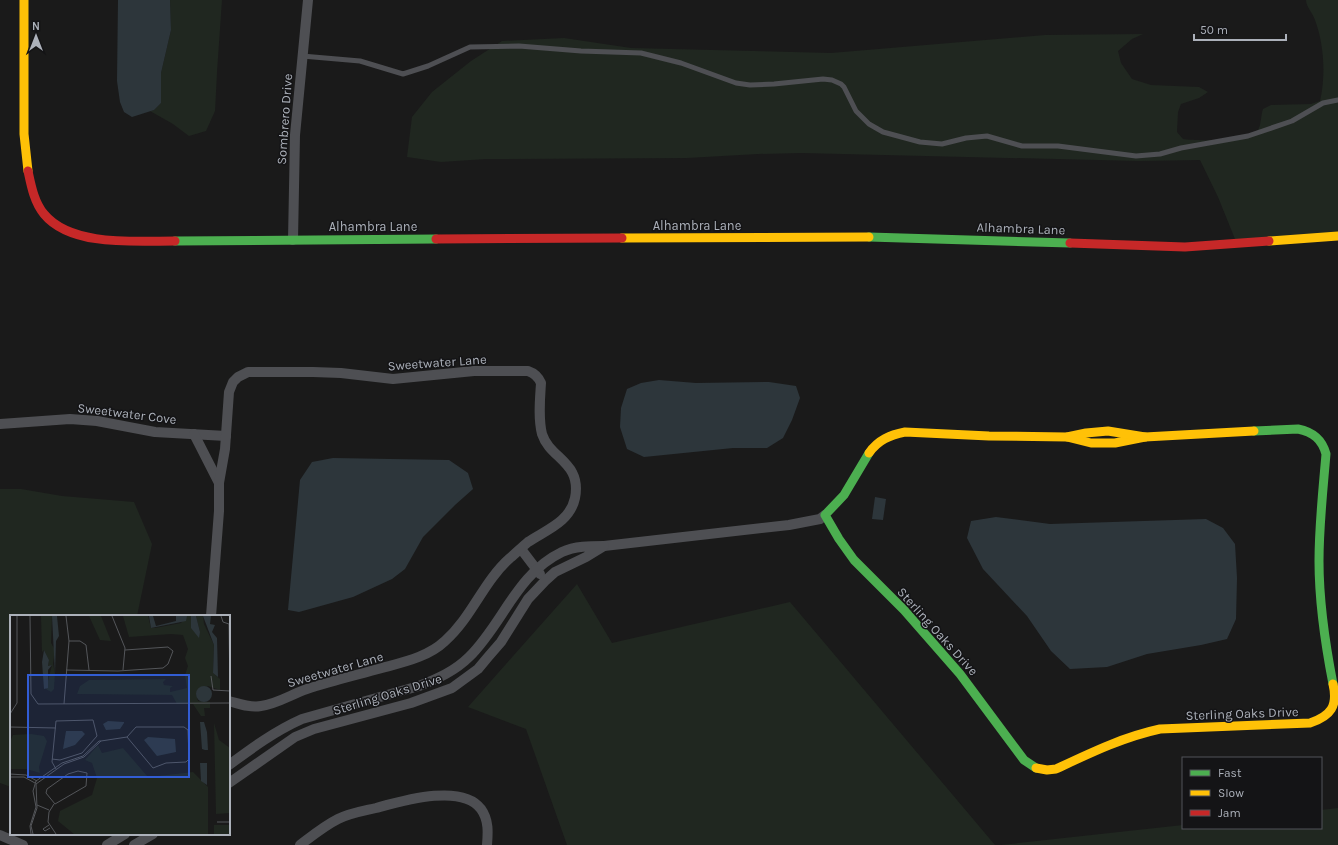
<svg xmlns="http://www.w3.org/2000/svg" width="1338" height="845" font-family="Karla,sans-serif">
<rect width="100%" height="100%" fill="#1a1a1a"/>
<g fill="#202720">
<polygon points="170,0 222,0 217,72 215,111 206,131 189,136 173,124 150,111 154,110 161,103 161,73 171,30"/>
<path d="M1306,0H1338V238L1235,239L1218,197L1200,160L1139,161L801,153L758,154L687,158L486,159L441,162L407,157L412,117L432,92L471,61L502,41L564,38L631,48L831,53L1045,35L1143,34L1132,39L1118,51L1121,63L1132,79L1151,85L1199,87L1208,92L1199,98L1181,104L1178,112L1177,132L1183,139C1197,141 1253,142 1259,128C1261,123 1261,115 1263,109L1271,105L1311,104L1320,101C1326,75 1324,44 1315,20C1313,13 1306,7 1306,0Z"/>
<polygon points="0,489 21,489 62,496 134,502 152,544 137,616 11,616 11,787 0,783"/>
<polygon points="577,584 612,643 790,602 995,845 567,845 526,729 468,707"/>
<polygon points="1338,808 1338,845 1001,845 1183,825 1183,828 1321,828 1321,810"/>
</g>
<g fill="#2d363b">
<polygon points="118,0 170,0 171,30 161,73 161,103 154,110 132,117 124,112 120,102 117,81"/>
<polygon points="659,380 696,383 769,382 796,386 800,398 792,420 783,438 767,448 733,448 644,457 627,449 620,427 621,408 627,389 641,383"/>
<polygon points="333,458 449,460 468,473 473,489 455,505 423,537 405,569 392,579 353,597 299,612 288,610 300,480 312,462"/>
<polygon points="875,497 886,499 883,520 872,519"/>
<polygon points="996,517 1050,524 1206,519 1223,528 1235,544 1237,578 1236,619 1227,639 1201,645 1147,654 1107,667 1070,669 1051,651 1027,616 983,569 967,538 971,521"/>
</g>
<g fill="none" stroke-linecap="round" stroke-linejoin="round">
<polyline stroke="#4e4f53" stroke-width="5" points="302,56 360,61 403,74 428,66 470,47 519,46 581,51 641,53 681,63 736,83 750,85 774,84 823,79 832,80 841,84 844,87 856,111 869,124 883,132 920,142 942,144 966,138 987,136 1022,146 1058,146 1136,156 1160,154 1181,148 1248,136 1292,121 1323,103 1338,100"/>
<g stroke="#4e4f53" stroke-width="10">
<polyline points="293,240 295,135 308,0"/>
<polyline points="0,424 70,419 97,421 155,432 226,436"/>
<polyline points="194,434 219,483"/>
<polyline points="604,546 789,525 820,519 825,515"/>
<polyline points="521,549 540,574"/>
<path d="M211,616L219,511V483L225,449L229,392L233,382L238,377L248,372H313L341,373L393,379L474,371H528C534,373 538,376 541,383C540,399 538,418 542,434C550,459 582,462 575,498C570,522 546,530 528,542C522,547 516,553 510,558C483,582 472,617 445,641C428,657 404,662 382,668C357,675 331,681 307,689C292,694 277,704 261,706C250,708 240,704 229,701"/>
<path d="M229,765C252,748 275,731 302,719L419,686C437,679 455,671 469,657C503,624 516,574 562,552C575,546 590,546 604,546L586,557L555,572L545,581L528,599L501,642L488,657L478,669L452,688L411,703L314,729L295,737L229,783"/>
<polyline points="0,835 23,845"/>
<polyline points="107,845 125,834"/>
<polyline points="134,845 153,834"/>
<path d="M300,845C312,836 324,826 338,819C350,813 363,811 376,808C402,801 462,783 481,809C489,820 488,833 487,845"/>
</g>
<g stroke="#4caf50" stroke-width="9">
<polyline points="869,237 1070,243"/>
<polyline points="175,241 436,239"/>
<path d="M1254,431L1298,429C1313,432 1322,439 1326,454C1323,490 1319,525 1319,561C1319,602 1325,643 1333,684"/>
<polyline points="869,453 844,495 825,515 839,539 854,560 904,610 960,674 1024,760 1036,768"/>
</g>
<g stroke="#ffc107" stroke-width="9">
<polyline points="24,0 24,134 28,171"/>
<polyline points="622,238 869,237"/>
<polyline points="1269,241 1338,236"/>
<polyline points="1067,437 1091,443 1115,443 1145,437 1254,431"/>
<path d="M869,453C878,440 890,435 905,432L989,436L1067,437L1086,433L1108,431L1145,437"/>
<path d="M1036,768L1047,770L1056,769C1090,753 1123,737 1160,729L1310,723C1331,716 1338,706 1333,684"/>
</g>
<g stroke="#c62828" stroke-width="9">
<path d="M28,171C31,185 34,202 44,214C71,247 136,241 175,241"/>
<polyline points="436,239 622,238"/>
<polyline points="1070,243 1185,247 1269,241"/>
</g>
</g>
<g text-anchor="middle" stroke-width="3" stroke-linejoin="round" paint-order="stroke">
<g font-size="13" fill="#acb1ba" stroke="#141416">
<text transform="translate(284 119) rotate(-86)" y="5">Sombrero Drive</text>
<text x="697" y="230">Alhambra Lane</text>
<text x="373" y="231">Alhambra Lane</text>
<text transform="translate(1021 228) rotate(2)" y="5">Alhambra Lane</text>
<text transform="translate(437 362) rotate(-4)" y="5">Sweetwater Lane</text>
<text transform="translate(127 413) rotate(7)" y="5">Sweetwater Cove</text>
<text transform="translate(938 631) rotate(48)" y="5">Sterling Oaks Drive</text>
<text transform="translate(335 669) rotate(-16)" y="5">Sweetwater Lane</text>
<text transform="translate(387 694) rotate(-17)" y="5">Sterling Oaks Drive</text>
<text transform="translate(1242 713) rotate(-2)" y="5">Sterling Oaks Drive</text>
</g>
</g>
<g transform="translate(10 615)">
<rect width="220" height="220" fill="#1a1a1a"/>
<path d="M31,1H42L41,28L45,35L43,48L45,59L44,74L41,77L36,74L42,50L38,51L39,45L34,35L32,37ZM79,1H91L101,26L90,25ZM113,1H138L141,13H145L171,8L177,1H181V11L190,17L186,1H193L194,9L204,30L203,58L210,64V75L198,71L189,73L186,78L188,86L200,87V93H194L195,101H191L183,89H167L162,80L67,79L70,71L79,65L156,64L153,67L154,70L163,71L160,73V77L177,73L175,60L178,51L175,43L178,34L173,20L161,19L119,22ZM204,108L209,125L220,133V198L206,199ZM21,119L34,121L37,126L29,152L30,158L16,154H0V127L3,120ZM88,130L92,138L113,133L138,162L183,157L198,172V219H64L48,206L50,196L82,180L87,163L82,148L75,145ZM204,210H220V219H204Z" fill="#202720"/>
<path d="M42,1H47L49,21L46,26L45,59ZM139,1H143L146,11L166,6V1H177L176,6L141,13ZM181,1H186L190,17L189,23L181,13ZM193,1H201L200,9L205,10L202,17L207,23L208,62L203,58L204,30ZM34,35L39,45L38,51L42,50L38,55V73L34,74L32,47ZM186 79a8 8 0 1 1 16 0a8 8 0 1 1-16 0ZM98,106L114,107V108L110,114L96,115L93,109ZM190,107H194L197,117L198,135H195L192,134ZM56,116H72L75,119L65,130L53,134ZM138,122L165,124L166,137L147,141L134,125ZM190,148H197V170L191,166Z" fill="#2d363b"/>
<path fill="none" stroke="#54565a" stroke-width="1" d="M20,1L21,79L28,89L220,88M102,1L115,33L113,55M211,1L213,7L219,9M219,9L220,79M59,26H70L76,30L79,55M56,55L108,56L153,53L158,49L163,36L158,32L115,35M201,61L203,75L220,76M54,89L59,26L56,1M0,99L7,88V1M0,112L46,113M174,112L178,115L179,144L176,147L156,148L143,153L117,122L126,112ZM91,126L117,122M42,144L50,145L72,138L87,121L83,105L46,106L42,147L46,154M68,156L77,158L76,171L45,189L36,178L37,174L58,159ZM0,159L16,160L27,166M0,162H14L25,168M44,189L39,197L38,207L46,219M27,190L39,195M207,207H220M39,210L33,214L35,216L40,213M21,219L20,211L26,192L23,176L26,166L52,148L73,141L89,126M23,219L21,211L27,193L26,169L54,149L74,142L91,126H89"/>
<path fill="#325dd4" fill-opacity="0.15" stroke="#325dd4" stroke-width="2" d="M18,60H179V162H18Z"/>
<rect width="220" height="220" fill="none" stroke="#acb1ba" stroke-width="2"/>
</g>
<rect x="1182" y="757" width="140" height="72" fill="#141416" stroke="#515358"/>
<rect x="1190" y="770" width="20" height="6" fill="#4caf50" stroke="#515358"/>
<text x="1218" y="777" font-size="12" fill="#acb1ba">Fast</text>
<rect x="1190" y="790" width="20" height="6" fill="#ffc107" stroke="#515358"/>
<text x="1218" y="797" font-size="12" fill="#acb1ba">Slow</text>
<rect x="1190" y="810" width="20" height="6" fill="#c62828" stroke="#515358"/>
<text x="1218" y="817" font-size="12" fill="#acb1ba">Jam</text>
<g transform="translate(36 36)" stroke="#141416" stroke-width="3" paint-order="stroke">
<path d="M0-3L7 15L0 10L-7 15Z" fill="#acb1ba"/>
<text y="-6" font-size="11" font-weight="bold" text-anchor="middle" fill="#acb1ba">N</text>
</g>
<path d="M1194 34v6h92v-6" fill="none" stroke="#acb1ba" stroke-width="2"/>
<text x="1200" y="34" font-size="12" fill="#acb1ba" stroke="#141416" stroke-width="3" paint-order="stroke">50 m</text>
</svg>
